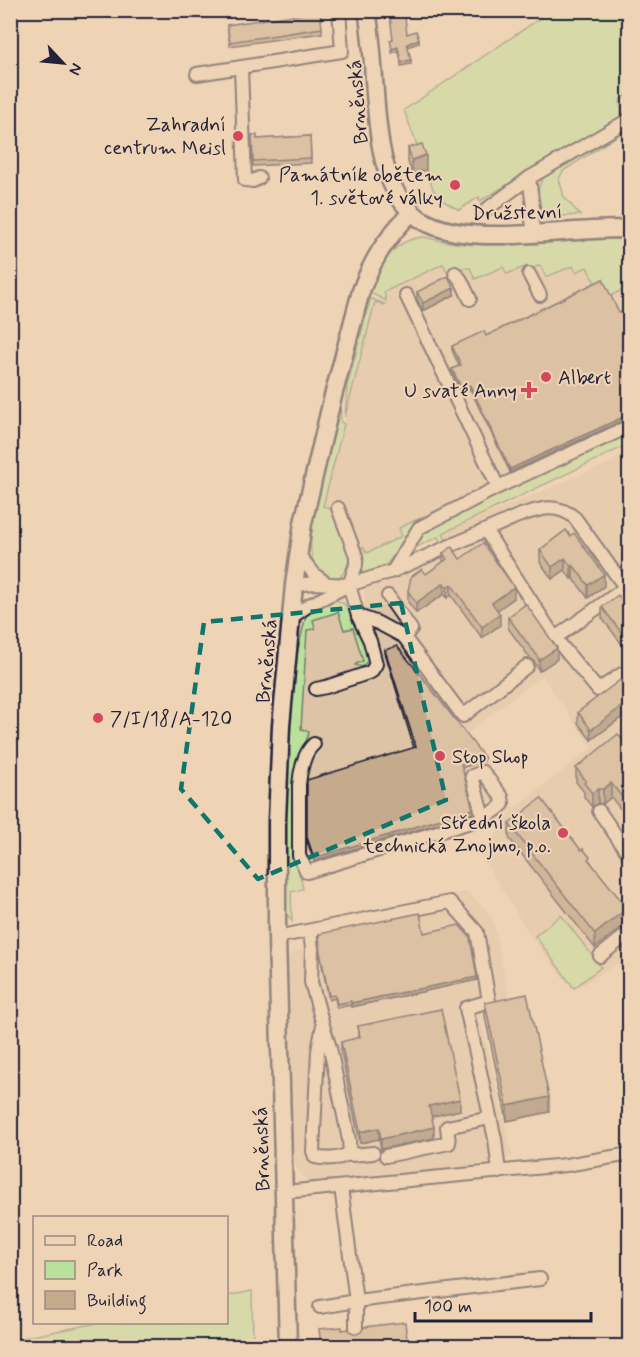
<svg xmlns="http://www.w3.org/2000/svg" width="640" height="1357" font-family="Mynerve,sans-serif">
<rect width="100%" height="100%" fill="#eed3b5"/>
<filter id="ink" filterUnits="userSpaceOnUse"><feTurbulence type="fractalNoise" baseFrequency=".0167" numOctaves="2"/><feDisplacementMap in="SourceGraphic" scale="12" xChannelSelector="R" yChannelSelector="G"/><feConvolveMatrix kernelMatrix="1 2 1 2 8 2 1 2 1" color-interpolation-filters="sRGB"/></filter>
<g filter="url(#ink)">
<g fill="#dec4a7" fill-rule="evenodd">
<path d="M629,257V978L617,964L573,990L533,940L482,857L511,811L498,820L301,880L295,858L301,730L307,629L313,620L338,612L361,634L365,590L452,551L442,533L364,559L361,548L349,554L332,509L323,506L375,302L384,305L387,300L383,292L444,263L456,268L503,267L507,274L523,267L531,269L540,265ZM628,445L614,461L461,525V524ZM542,675L592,748L513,809L509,795L465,735Z"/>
<polygon points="467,891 492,916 511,1008 480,1015 513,1157 450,1170 387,1174 308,1182 295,1166 286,962 292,952 317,947 315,938 316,922"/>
</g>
<g fill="#bbe09b" stroke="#6e816b" stroke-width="1.5">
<polygon points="551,11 629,11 629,99 626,96 620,100 621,112 619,118 480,201 479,197 459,210 440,199 433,189 404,110"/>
<path d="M629,123V128L563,171L559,179L564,197L580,215L545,217C536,201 535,186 547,173Z"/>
<path d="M424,237C492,255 561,237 629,239V286L609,297L596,285L587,267L576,272L573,266L546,277L540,265L532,269L527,266L507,274L503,267L475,279L470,268H456L447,271L443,264L384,292L386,301L369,292C379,266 393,239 424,237Z"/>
<polygon points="372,299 385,304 384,305 375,302 345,417 347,387 370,300"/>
<path d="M340,396L341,422L344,424L323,506L332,509L349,554C349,571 337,588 320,573C315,567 312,560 311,552C309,532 316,511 320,492C327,460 333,428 340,396Z"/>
<polygon points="629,432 629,444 443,533 447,542 441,544 438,537 414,548 417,554 415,555 410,557 409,556 411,547 424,532 623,433"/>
<path d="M457,501C446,510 429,515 417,524C403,534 398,553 386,565C380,571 372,572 365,575L361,573L364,559L361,548L363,547L367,553L402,536L399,528Z"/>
<path d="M335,600L343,603L348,609L367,647L368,660L362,667L355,665L356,664L363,661L353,628L344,630L338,612L313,620L315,629L307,630L301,729L309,732L296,776L295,858L301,880L303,889L291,892L292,921L283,909L284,796L293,671L306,615C314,606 324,603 335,600Z"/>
<polygon points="561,915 601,967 574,988 535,936"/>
<polygon points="252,1291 253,1346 11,1346 11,1340 98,1323 226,1322 227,1296"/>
</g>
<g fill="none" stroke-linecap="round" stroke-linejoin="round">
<defs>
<g id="minor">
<polyline points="241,67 245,180 253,181 259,178"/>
<polyline points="197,74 342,51 339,10"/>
<polyline points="529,178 533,207 532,220 534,235"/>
<polyline points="487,209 529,178 630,119"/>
<polyline points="455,273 461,280 470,299"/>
<polyline points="529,274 540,295"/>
<polyline points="406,295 498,487"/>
<polyline points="486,531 555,638 625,588"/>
<polyline points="298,554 315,575 326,583"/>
<polyline points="393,571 419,528 498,487 630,426"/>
<polyline points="294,585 315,583 349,585"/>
<polyline points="388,596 411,629 404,637"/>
<polyline points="358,616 378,623 404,637 463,716 527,666"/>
<path d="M291,618L309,605L349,585L393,571L518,516C539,509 556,502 575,518L630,594"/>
<polyline points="555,638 598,690 622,674 630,682"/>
<polyline points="316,689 326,687 371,672 376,664 370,641 358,616 349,585 356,565 356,556 338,508"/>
<path d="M314,744C304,752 300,772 299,785V856L307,872L477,820C487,816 496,812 503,804L502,797L483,772L472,776L483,817"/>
<polyline points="599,811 630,856"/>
<path d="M310,931L312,949L311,982L323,1025L318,1051L313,1151L315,1157C323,1159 346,1160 349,1151C350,1150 349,1141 349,1140L330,1048L323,1025"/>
<polyline points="277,937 450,902 477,932 489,1001 466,1008 495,1139 499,1172"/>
<polyline points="600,956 630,932"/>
<polyline points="348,1154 351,1155 373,1153"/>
<polyline points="386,1156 449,1143 447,1127 490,1118"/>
<polyline points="341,1187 356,1301 356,1333"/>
<polyline points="284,1192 566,1165 630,1154"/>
<polyline points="320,1307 356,1301 540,1279"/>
</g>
<g id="major">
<path d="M367,10C375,56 373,102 381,147C394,221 433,236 502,235C545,235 587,228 630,229"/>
<path d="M288,1346L277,937V821L281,726L294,585L303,523L332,400L361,291C368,272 377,253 390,237C396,228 404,220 412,212"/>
</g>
</defs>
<use href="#minor" stroke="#22223b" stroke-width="16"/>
<use href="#major" stroke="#22223b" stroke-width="21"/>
<use href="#minor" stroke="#eed3b5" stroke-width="12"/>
<use href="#major" stroke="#eed3b5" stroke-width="16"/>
</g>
<g fill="#a99378" stroke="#22223b" stroke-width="1.5">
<polygon points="227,25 322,28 322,33 230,46"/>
<polygon points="252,135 257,139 310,136 311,163 253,166"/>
<polygon points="408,148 426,170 412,174 408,162"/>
<polygon points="603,279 510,472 470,389 462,393 452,373 452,369 459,366 452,350 452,346 486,336"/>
<polygon points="417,292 454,295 423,311 417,299"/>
<polygon points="566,530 604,586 588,598 573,578 571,579 565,570 552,579 540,562 540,550"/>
<polygon points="443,553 460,559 514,598 497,610 500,625 482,638 451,595 447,598 444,594 416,613 408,602 408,591 426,574 443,562"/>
<polygon points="602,607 630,611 630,655 602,618"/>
<polygon points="508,617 557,659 539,671 534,661 530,658 508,628"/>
<polygon points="385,650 484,761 462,767 473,813 314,861 307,841 307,780 414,748 385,653"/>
<polygon points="630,693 630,711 591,740 578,723 578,712"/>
<polygon points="630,737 630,821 611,797 603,804 598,803 592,807 584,797 584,792 576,782 576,768 624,742"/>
<polygon points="509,824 590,861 627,923 595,948 509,838"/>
<polygon points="424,933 477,980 351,1007 351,1005 337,1008 335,998 329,1000 320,955 319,934"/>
<polygon points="630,944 630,960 624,952 624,948"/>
<polygon points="485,1003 549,1112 507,1121 485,1017"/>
<polygon points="358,1026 460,1110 432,1116 434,1138 381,1149 379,1139 360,1143 341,1052 341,1042 358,1038"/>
</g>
<g fill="#8a7862" stroke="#22223b" stroke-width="1.5">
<polygon points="419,39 419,43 407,47 407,44"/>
<polygon points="398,47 398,51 392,53 392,49"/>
<polygon points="411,60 411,64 401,66 401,62"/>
<polygon points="426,155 426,170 412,174 412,160"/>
<polygon points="454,288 454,295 423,311 423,303"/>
<polygon points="470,385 470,389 462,393 462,389"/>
<polygon points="630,414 630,417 510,472 510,469"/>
<polygon points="565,558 565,570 552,579 552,567"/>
<polygon points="573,565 573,578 571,579 571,567"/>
<polygon points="604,574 604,586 588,598 588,585"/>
<polygon points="444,583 444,594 416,613 416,603"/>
<polygon points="451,584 451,595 447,598 447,587"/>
<polygon points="514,587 514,598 492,614 492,603"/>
<polygon points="500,614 500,625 482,638 482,627"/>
<polygon points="557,648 557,659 539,671 539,660"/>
<polygon points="630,700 630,711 591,740 591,730"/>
<polygon points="484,757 484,761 461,768 461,764"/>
<polygon points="611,783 611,797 603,804 603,789"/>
<polygon points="598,789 598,803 592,807 592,793"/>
<polygon points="473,809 473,813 314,861 314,858"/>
<polygon points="627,908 627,923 595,948 595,934"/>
<polygon points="477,977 477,980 351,1007 351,1003"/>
<polygon points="549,1097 549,1112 507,1121 507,1106"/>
<polygon points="460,1099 460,1110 429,1117 429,1106"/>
<polygon points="434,1127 434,1138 381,1149 381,1139"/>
<polygon points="379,1128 379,1139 360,1143 360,1132"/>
</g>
<g fill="#c5ab8c" stroke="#22223b" stroke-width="1.5">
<polygon points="389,10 404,10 407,34 416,31 419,39 407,44 411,60 401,62 398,47 392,49 390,40 393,39"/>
<polygon points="320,11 322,28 230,42 227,25"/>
<polygon points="10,46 14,65 10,66"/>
<polygon points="252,135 257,135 257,139 310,136 311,158 253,161"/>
<polygon points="422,144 426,155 412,160 408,148"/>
<polygon points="448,276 454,288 423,303 417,292"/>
<polygon points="603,279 619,313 625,310 630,321 630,414 510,469 470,385 462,389 452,369 461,365 452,346 484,331 486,336"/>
<polygon points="566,530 570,536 574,533 604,574 588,585 573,565 571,567 565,558 552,567 540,550"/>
<polygon points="483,543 514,587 492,603 500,614 482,627 451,584 447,587 444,583 416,603 408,591 411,577 422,569 426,574 447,559 443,553 452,547 460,559"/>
<polygon points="618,595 630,611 630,644 602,607"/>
<polygon points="526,604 557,648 539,660 534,651 530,647 508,617"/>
<polygon points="397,646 422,677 484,757 461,764 473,809 314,858 307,837 307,780 416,747 385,650"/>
<polygon points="620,680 630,693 630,700 591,730 578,712"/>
<polygon points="618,734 624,742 630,737 630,807 611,783 603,789 598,789 592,793 584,783 586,781 576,768"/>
<polygon points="541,798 581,850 583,849 590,857 588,859 627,908 595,934 509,824"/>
<polygon points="420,913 424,933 459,925 470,937 477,977 351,1003 351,1001 337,1004 335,995 329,996 320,952 319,934"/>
<polygon points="630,944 630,956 624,948"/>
<polygon points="527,994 549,1097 507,1106 485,1003"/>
<polygon points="441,1009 460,1099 429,1106 434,1127 381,1139 379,1128 360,1132 341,1042 360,1037 358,1026"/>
<polygon points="405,1322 408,1347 321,1347 319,1329 342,1327 342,1330 349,1329 351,1332 357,1334 361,1332 364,1327"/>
</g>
</g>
<path d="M0 0H640V1357H0ZM401,603L446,800L258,879L181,789L204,622Z" fill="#eed3b5" fill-opacity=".55" fill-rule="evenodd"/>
<path fill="none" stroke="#0f766e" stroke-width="4.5" stroke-dasharray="12 8" stroke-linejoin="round" d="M401,603L446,800L258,879L181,789L204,622Z"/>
<g fill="#d1495b" stroke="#eed3b5" stroke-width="2">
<circle cx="238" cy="136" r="6"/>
<circle cx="455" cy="185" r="6"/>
<circle cx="546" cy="377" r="6"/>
<path d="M526 381h6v6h6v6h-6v6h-6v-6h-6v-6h6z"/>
<circle cx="98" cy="718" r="6"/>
<circle cx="440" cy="756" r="6"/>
<circle cx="563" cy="833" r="6"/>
</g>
<g text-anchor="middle" stroke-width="4.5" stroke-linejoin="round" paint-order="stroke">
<g font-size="20" fill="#22223b" stroke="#eed3b5">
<text transform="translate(357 102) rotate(-95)" y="7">Brněnská</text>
<text transform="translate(517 212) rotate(-1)" y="7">Družstevní</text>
<text transform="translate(266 661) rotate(-85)" y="7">Brněnská</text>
<text transform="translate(261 1149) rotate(-92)" y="7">Brněnská</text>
</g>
<g font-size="20" fill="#22223b" stroke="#eed3b5" text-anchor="end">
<text x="226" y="131">Zahradní<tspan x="226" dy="23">centrum Meisl</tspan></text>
<text x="443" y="181">Památník obětem<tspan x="443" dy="23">1. světové války</tspan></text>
<text x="558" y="384" text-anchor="start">Albert</text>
<text x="517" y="397">U svaté Anny</text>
<text x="110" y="725" text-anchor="start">7/I/18/A-120</text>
<text x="452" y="763" text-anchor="start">Stop Shop</text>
<text x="551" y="829">Střední škola<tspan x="551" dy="23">technická Znojmo, p.o.</tspan></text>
</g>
</g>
<rect width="640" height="1357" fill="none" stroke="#eed3b5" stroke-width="36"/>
<rect x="18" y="18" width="604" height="1321" fill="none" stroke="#22223b" stroke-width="2" filter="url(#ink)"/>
<rect x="33" y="1216" width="195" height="108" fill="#eed3b5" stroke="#9c8c84" stroke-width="1.5"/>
<rect x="45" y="1236" width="30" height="9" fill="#eed3b5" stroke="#9c8c84" stroke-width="1.5"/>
<text x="87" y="1246" font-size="18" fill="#22223b">Road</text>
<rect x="45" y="1261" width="30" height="18" fill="#bbe09b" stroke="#9c8c84" stroke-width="1.5"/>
<text x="87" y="1276" font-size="18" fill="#22223b">Park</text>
<rect x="45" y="1291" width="30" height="18" fill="#c5ab8c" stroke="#9c8c84" stroke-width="1.5"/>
<text x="87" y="1306" font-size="18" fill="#22223b">Building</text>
<g transform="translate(63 63) rotate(116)" stroke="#eed3b5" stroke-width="4.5" paint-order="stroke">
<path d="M0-4.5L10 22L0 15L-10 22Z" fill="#22223b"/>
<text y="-9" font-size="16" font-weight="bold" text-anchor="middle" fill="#22223b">N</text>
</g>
<path d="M415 1312v9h176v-9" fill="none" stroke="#22223b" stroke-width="3"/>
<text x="424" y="1312" font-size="18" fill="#22223b" stroke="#eed3b5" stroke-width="4.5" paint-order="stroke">100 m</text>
</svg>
